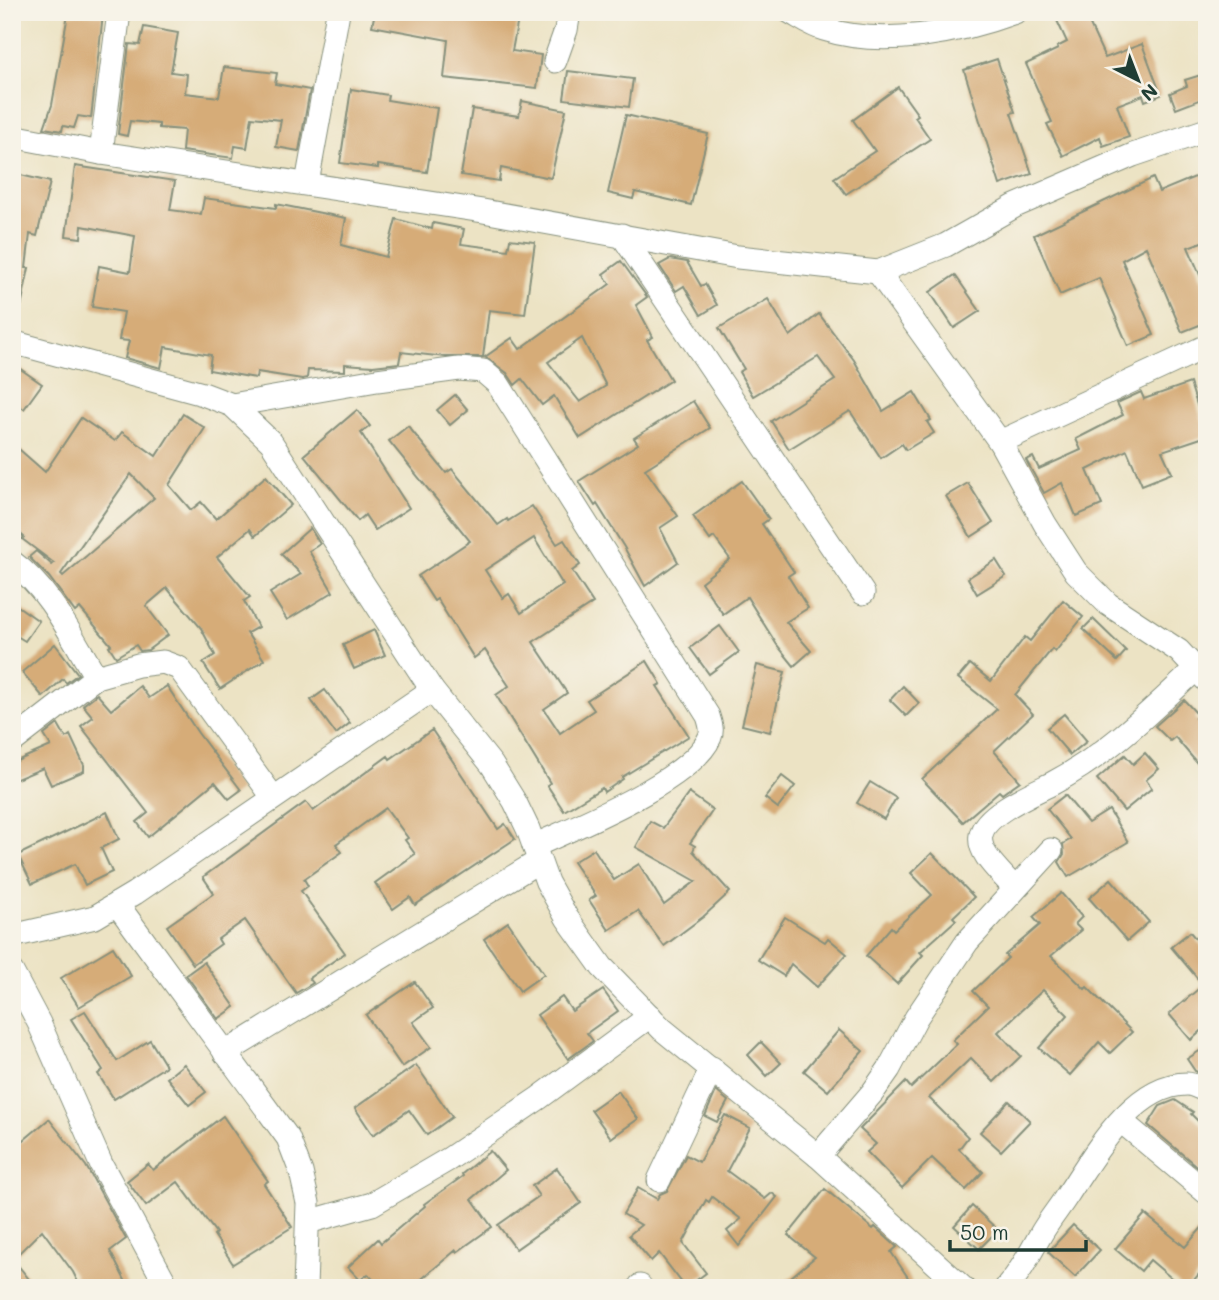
<svg xmlns="http://www.w3.org/2000/svg" width="1219" height="1300" font-family="Mali,sans-serif">
<rect width="100%" height="100%" fill="#f7f3e8"/>
<filter id="ink" filterUnits="userSpaceOnUse"><feTurbulence type="fractalNoise" baseFrequency=".0143" numOctaves="2"/><feDisplacementMap in="SourceGraphic" scale="14" xChannelSelector="R" yChannelSelector="G"/><feConvolveMatrix kernelMatrix="1 2 1 2 8 2 1 2 1" color-interpolation-filters="sRGB"/></filter>
<filter id="wash" filterUnits="userSpaceOnUse"><feTurbulence type="fractalNoise" baseFrequency=".00686" numOctaves="4" result="noise"/><feDisplacementMap in="SourceGraphic" scale="28" xChannelSelector="R" yChannelSelector="G"/><feGaussianBlur stdDeviation="1.57" result="paint"/><feColorMatrix in="noise" values="0 0 0 0 0 0 0 0 0 0 0 0 0 0 0 0 0 1.4 0 .05"/><feComposite in="paint" operator="in"/></filter>
<g filter="url(#wash)">
<rect width="100%" height="100%" fill="#ece3c4"/>
<g id="blocks">
<g fill="#d6ac78" fill-rule="evenodd">
<polygon points="375,12 519,14 512,51 541,55 537,88 444,78 448,40 372,26"/>
<polygon points="1053,12 1114,12 1089,23 1105,58 1142,44 1161,95 1145,101 1143,95 1117,105 1129,137 1103,146 1100,137 1063,156 1047,124 1052,122 1026,64 1058,49 1057,47 1067,42"/>
<polygon points="68,14 103,15 91,118 78,116 74,128 63,126 62,131 44,128 52,105"/>
<polygon points="144,27 178,33 171,72 187,74 185,93 219,97 224,67 277,73 275,84 310,90 299,151 276,147 281,120 252,117 247,148 235,146 233,158 182,151 184,130 159,128 159,124 130,121 127,136 118,134 129,44 140,45"/>
<polygon points="997,59 1015,112 1011,113 1032,174 1000,185 964,70"/>
<polygon points="568,71 633,79 629,107 564,99"/>
<polygon points="1207,73 1207,97 1176,109 1170,93 1187,86 1185,80"/>
<polygon points="898,87 918,115 915,117 930,139 846,194 834,178 875,151 853,120"/>
<polygon points="351,89 388,95 387,100 437,108 427,172 378,165 378,168 340,163"/>
<polygon points="522,101 566,110 551,178 501,168 499,181 461,175 472,109 519,116"/>
<polygon points="626,115 708,134 691,205 635,192 633,199 608,193"/>
<polygon points="75,166 175,181 170,210 201,214 204,198 276,208 276,204 346,218 341,245 386,257 396,219 432,229 433,223 464,229 461,244 508,250 510,239 535,242 525,314 489,310 483,357 446,357 401,352 399,363 373,366 345,364 345,371 308,370 307,378 302,379 257,372 256,378 209,370 211,355 165,347 161,368 125,358 129,341 119,340 124,312 92,307 99,266 130,272 135,236 82,226 81,238 66,236"/>
<polygon points="1207,172 1207,240 1188,247 1207,291 1207,322 1182,332 1146,247 1122,260 1154,335 1128,346 1099,278 1060,295 1034,235 1153,178 1159,192"/>
<polygon points="12,173 50,182 37,236 30,234 26,268 29,268 19,316 12,315"/>
<polygon points="670,259 687,262 701,286 705,284 717,305 701,315 684,286 676,291 659,265"/>
<path d="M621,261L647,297L636,305L653,337L647,340L671,380L580,438L554,396L542,405L522,379L515,385L507,373L485,357L512,338L520,349L610,284L603,274ZM582,338L606,386L580,402L548,362Z"/>
<polygon points="955,275 980,311 954,328 930,292"/>
<polygon points="768,299 790,336 819,314 854,360 883,411 914,392 931,420 927,422 934,433 906,450 902,444 881,458 850,411 789,449 771,421 835,380 818,357 753,396 739,372 744,369 719,328"/>
<polygon points="19,368 42,384 24,409 12,401 12,378"/>
<polygon points="1190,383 1207,436 1162,451 1172,473 1142,485 1127,450 1087,470 1102,505 1076,516 1062,483 1044,493 1026,460 1033,457 1039,469 1081,450 1076,439 1123,415 1117,403 1141,392 1144,399"/>
<polygon points="455,395 468,410 450,425 437,410"/>
<polygon points="693,401 710,428 645,469 678,516 660,528 678,562 645,586 624,547 597,504 595,506 579,481 638,444 634,438"/>
<polygon points="357,410 370,426 361,433 409,508 375,530 365,515 358,521 304,455"/>
<path d="M183,414L205,428L169,485L191,510L201,502L216,519L266,476L291,505L255,536L250,529L217,557L250,597L244,601L258,627L247,633L264,660L220,689L203,663L215,655L201,628L167,588L146,606L168,635L148,650L140,651L136,645L116,657L109,646L111,645L80,608L75,612L49,577L29,557L36,551L52,565L54,563L22,539L24,537L12,526V443L45,472L81,418L115,441L122,432L156,456ZM131,474L154,498L63,576L61,574Z"/>
<path d="M408,426L446,473L452,469L498,525L507,519L508,521L532,506L557,544L564,540L580,565L572,571L593,603L533,642L567,693L544,709L560,733L594,710L587,700L647,661L661,684L657,686L689,736L622,777L623,779L604,792L602,788L564,811L547,785L550,783L496,695L509,686L485,650L474,658L437,599L434,601L418,576L470,541L389,441ZM534,538L563,585L521,613L509,594L503,598L485,570Z"/>
<polygon points="742,481 769,519 762,524 794,572 788,576 808,608 786,622 811,651 794,666 777,645 747,597 723,614 701,582 730,559 714,537 710,540 693,516"/>
<polygon points="968,483 993,523 971,537 946,496"/>
<polygon points="310,528 320,544 309,551 333,592 287,620 270,593 301,574 281,554"/>
<polygon points="996,560 1006,576 977,594 968,578"/>
<polygon points="1063,600 1083,617 1055,652 1052,649 1015,695 1033,714 994,751 1020,781 1002,794 999,791 963,822 922,779 997,709 958,678 970,664 991,681 1025,637 1030,641"/>
<polygon points="12,602 39,621 25,641 12,633"/>
<polygon points="1093,619 1126,651 1117,661 1083,629"/>
<polygon points="720,626 739,652 709,674 690,648"/>
<polygon points="374,630 385,655 354,669 343,645"/>
<polygon points="55,644 78,674 66,683 63,679 43,697 22,672"/>
<polygon points="757,665 785,672 770,732 742,725"/>
<polygon points="140,686 149,698 167,686 198,733 241,790 229,799 215,782 148,837 137,822 148,813 81,726 93,717 83,705 97,694 111,710"/>
<polygon points="903,686 919,703 906,716 890,700"/>
<polygon points="325,690 350,723 336,734 311,700"/>
<polygon points="1184,700 1198,715 1195,718 1207,732 1207,755 1197,763 1175,737 1170,741 1155,726"/>
<polygon points="1064,714 1087,741 1070,755 1047,728"/>
<polygon points="58,724 66,738 70,735 84,765 84,771 51,785 43,768 12,781 12,763 51,746 44,735"/>
<polygon points="432,730 498,829 505,824 515,839 415,905 410,897 393,909 375,883 415,854 405,840 408,838 386,808 336,844 342,852 304,879 308,886 301,891 345,953 309,978 313,983 296,993 245,920 218,939 221,944 193,964 167,926 214,893 203,877 306,802 313,811 388,756 390,759"/>
<polygon points="1145,753 1159,769 1146,780 1152,788 1124,811 1097,779 1125,755 1133,764"/>
<polygon points="782,776 795,786 778,808 765,798"/>
<polygon points="870,782 896,798 884,819 857,803"/>
<polygon points="689,793 713,810 690,843 695,846 693,851 730,892 703,917 664,946 638,911 609,930 589,900 596,896 573,862 594,849 614,880 639,864 664,905 696,881 636,847 650,821 663,828"/>
<polygon points="1065,795 1088,823 1109,810 1128,842 1068,877 1059,862 1064,854 1063,844 1071,839 1047,809"/>
<polygon points="107,812 119,839 101,848 112,872 85,885 75,864 32,884 18,855"/>
<polygon points="932,853 974,897 953,917 956,920 920,952 923,955 897,984 866,956 891,927 894,930 932,895 911,873"/>
<polygon points="1111,879 1149,922 1127,941 1089,898"/>
<polygon points="1061,893 1082,917 1075,924 1081,930 1051,956 1085,989 1087,987 1132,1032 1110,1053 1099,1042 1070,1075 1039,1048 1068,1015 1043,990 998,1032 1021,1056 994,1082 971,1058 929,1098 968,1137 959,1149 983,1172 966,1190 932,1158 902,1188 867,1152 876,1144 860,1129 906,1082 911,1088 957,1044 953,1040 988,1006 973,991 1008,958 1005,955 1040,925 1033,917"/>
<polygon points="785,917 825,942 828,938 847,954 817,987 791,964 784,976 758,960"/>
<polygon points="508,922 544,974 520,991 484,939"/>
<polygon points="1190,932 1207,952 1207,1026 1191,1040 1169,1014 1203,985 1171,947"/>
<polygon points="113,947 131,976 79,1007 61,978"/>
<polygon points="204,962 235,1007 218,1019 186,975"/>
<polygon points="415,982 433,1008 413,1022 431,1047 402,1067 366,1015"/>
<polygon points="603,990 618,1011 587,1033 593,1041 568,1059 537,1015 562,997 572,1011"/>
<polygon points="85,1011 117,1061 150,1040 166,1066 114,1099 98,1074 103,1070 71,1019"/>
<polygon points="839,1030 863,1051 828,1091 804,1071"/>
<polygon points="761,1042 781,1063 767,1076 748,1055"/>
<polygon points="1201,1050 1207,1058 1207,1076 1195,1071 1187,1059"/>
<polygon points="184,1064 206,1092 189,1105 167,1078"/>
<polygon points="416,1065 452,1117 427,1135 409,1110 373,1135 355,1108"/>
<polygon points="618,1091 638,1119 611,1138 591,1110"/>
<polygon points="716,1091 728,1101 717,1122 705,1116"/>
<polygon points="1175,1100 1193,1112 1191,1114 1207,1130 1207,1175 1148,1125 1160,1106"/>
<polygon points="1009,1101 1030,1121 1001,1151 980,1132"/>
<polygon points="725,1115 750,1128 727,1171 765,1199 772,1193 777,1197 739,1246 727,1231 741,1219 712,1197 709,1202 706,1200 683,1243 706,1273 686,1288 659,1253 651,1261 629,1235 641,1225 623,1214 638,1188 657,1199 660,1194 667,1191 686,1155 699,1162"/>
<polygon points="223,1116 268,1181 264,1184 292,1227 233,1264 214,1235 216,1233 178,1182 146,1206 127,1181 148,1164 153,1170"/>
<polygon points="49,1119 86,1166 126,1239 110,1251 129,1288 81,1288 73,1272 42,1230 13,1259 36,1288 12,1288 12,1150"/>
<polygon points="490,1151 506,1170 472,1199 492,1227 457,1252 456,1250 411,1288 381,1288 368,1274 360,1280 348,1267 378,1239 381,1243 425,1206 424,1204 463,1176 462,1174"/>
<polygon points="557,1168 581,1203 516,1249 498,1225 539,1196 532,1186"/>
<polygon points="825,1189 873,1229 875,1227 897,1247 891,1252 915,1288 778,1288 815,1257 788,1235"/>
<polygon points="972,1206 998,1230 979,1249 954,1226"/>
<polygon points="1145,1214 1185,1247 1207,1222 1207,1265 1187,1288 1183,1288 1150,1260 1141,1271 1115,1249"/>
<polygon points="1073,1225 1100,1250 1075,1277 1048,1252"/>
</g>
</g>
</g>
<g filter="url(#ink)">
<use href="#blocks" fill-opacity="0" stroke="#86907c" stroke-width="2"/>
<g fill="none" stroke-linecap="round" stroke-linejoin="round">
<defs>
<g id="minor">
<path d="M790,12C801,18 812,26 824,29C883,48 958,33 1015,12"/>
<polyline points="555,61 566,30 569,12"/>
<polyline points="12,136 101,153 483,211 738,257 878,272 946,245 1015,206 1133,155 1207,130"/>
<polyline points="101,153 119,12"/>
<polyline points="307,183 338,12"/>
<polyline points="622,235 863,593"/>
<polyline points="878,272 1000,442 1045,524 1076,572 1108,604 1179,651 1207,681"/>
<polyline points="12,342 203,394 232,405 271,442 432,690 492,765 515,802 528,829 547,882 567,918 602,967 662,1029 818,1156 963,1288"/>
<path d="M232,405L377,380L459,369L483,371L498,384L708,716C710,723 713,730 710,737C692,780 577,826 534,846"/>
<polyline points="1000,442 1207,346"/>
<path d="M12,562C50,589 72,638 96,677"/>
<polyline points="12,742 96,677 138,665 163,662 179,668 273,797"/>
<path d="M1014,888C1003,874 977,854 981,835C985,813 1035,792 1053,783C1108,754 1151,711 1196,669"/>
<polyline points="117,904 288,1138 301,1172 308,1203 305,1288"/>
<polyline points="12,936 95,917 135,893 432,690"/>
<polyline points="12,972 39,1023 101,1164 168,1288"/>
<polyline points="225,1053 539,861"/>
<polyline points="1121,1121 1207,1193"/>
<polyline points="818,1156 873,1092 889,1069 916,1018 967,942 1051,850"/>
<polyline points="659,1180 712,1068"/>
<polyline points="308,1222 372,1204 449,1159 539,1098 650,1016"/>
<polyline points="640,1286 641,1288"/>
<path d="M1006,1288C1021,1272 1030,1253 1041,1234C1049,1220 1060,1207 1068,1194C1094,1155 1133,1084 1187,1084C1193,1084 1200,1088 1207,1091"/>
</g>
</defs>
<use href="#minor" stroke="#86907c" stroke-width="25"/>
<use href="#minor" stroke="#fff" stroke-width="23"/>
</g>
</g>
<rect width="1219" height="1300" fill="none" stroke="#f7f3e8" stroke-width="42"/>
<g transform="translate(1138 80) rotate(138)" stroke="#f7f3e8" stroke-width="5" paint-order="stroke">
<path d="M0-5L12 26L0 18L-12 26Z" fill="#1f3d34"/>
<text y="-10" font-size="19" font-weight="bold" text-anchor="middle" fill="#1f3d34">N</text>
</g>
<path d="M950 1240v10h136v-10" fill="none" stroke="#1f3d34" stroke-width="3.5"/>
<text x="960" y="1240" font-size="21" fill="#1f3d34" stroke="#f7f3e8" stroke-width="5" paint-order="stroke">50 m</text>
</svg>
